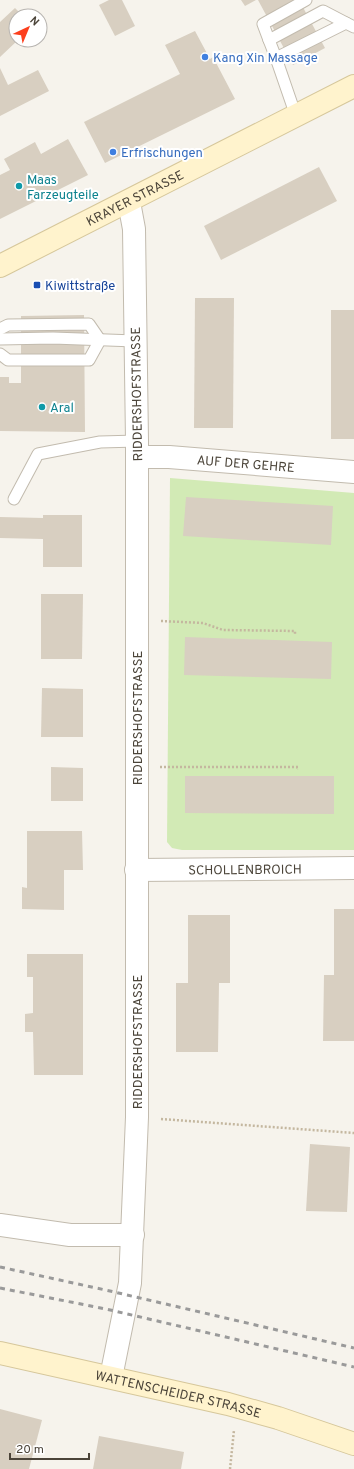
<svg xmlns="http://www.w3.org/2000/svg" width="354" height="1469" font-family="Overpass,sans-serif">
<rect width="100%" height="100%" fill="#f6f3ec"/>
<polygon fill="#d2eab5" points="170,478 354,493 354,850 182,850 172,848 167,842"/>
<g fill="#d8cfc1">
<polygon points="109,0 122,0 135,26 115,36 99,5"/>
<polygon points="241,0 256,0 245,6"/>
<polygon points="258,0 299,0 325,48 293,65"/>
<polygon points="15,8 23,16 16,16 16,40 18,40 0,57 0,22"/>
<polygon points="195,31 210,59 213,57 235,99 105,163 84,122 180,74 165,45"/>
<polygon points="0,68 8,85 38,70 49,91 0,116"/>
<polygon points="68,139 88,175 0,219 0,175 10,170 4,159 35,142 41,154"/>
<polygon points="319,167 337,201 221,260 204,226"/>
<polygon points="195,298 234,298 233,428 194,428"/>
<rect x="331" y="310" width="23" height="129"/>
<polygon points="84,315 85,432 0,431 0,377 9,377 9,383 21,383 21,316"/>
<polygon points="186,497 333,506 331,545 183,536"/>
<polygon points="43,515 82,515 82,567 43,567 43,539 0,538 0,517 43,518"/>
<polygon points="41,594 83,594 82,659 41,659"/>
<polygon points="185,637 332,642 331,679 184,675"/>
<polygon points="42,688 83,689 83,737 41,737"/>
<polygon points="51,767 83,768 83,801 51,801"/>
<polygon points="185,776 334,776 334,814 185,813"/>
<polygon points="27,831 82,831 83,870 64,870 64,910 22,909 22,887 27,888"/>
<polygon points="334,909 354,909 354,1041 323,1041 324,975 334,975"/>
<polygon points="188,915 230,915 230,983 219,983 218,1052 176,1052 176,983 188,983"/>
<polygon points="27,954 83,954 83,1075 34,1075 33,1032 25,1032 25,1014 33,1013 33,977 27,977"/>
<polygon points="310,1144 350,1147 347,1212 306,1211"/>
<polygon points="0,1409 42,1420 29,1469 0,1469"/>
<polygon points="99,1436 184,1452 181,1469 93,1469"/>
</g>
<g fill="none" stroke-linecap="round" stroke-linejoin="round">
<defs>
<g id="service">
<polyline points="269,40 263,24 306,0"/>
<polyline points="276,58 269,40 323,11 346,23"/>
<polyline points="296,116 276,58 346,23 354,27"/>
<polyline points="0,329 8,325 89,324 100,340 89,360 8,360 0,354"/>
<polyline points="0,339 53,338 135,341"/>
<polyline points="14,499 38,454 100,442 137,441"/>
</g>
<g id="minor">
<path id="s1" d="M137,457H169L354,472"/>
<path id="s2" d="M136,870L354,868"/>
<polyline points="0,1225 70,1235 133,1235"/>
<polyline points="111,1377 130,1283 137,1117 137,441 134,229 129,202"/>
</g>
<g id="secondary">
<path id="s3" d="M0,266L354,86"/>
<path id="s4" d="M0,1353L228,1404L278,1418L354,1444"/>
</g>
</defs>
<use href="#service" stroke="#c2bbae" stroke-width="13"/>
<use href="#minor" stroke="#c2bbae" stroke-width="24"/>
<use href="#secondary" stroke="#d6c79b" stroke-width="24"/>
<g stroke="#c4b79f" stroke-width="2.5" stroke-dasharray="2 2" stroke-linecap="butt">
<polyline points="161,621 203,623 223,630 295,631 295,634"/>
<polyline points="160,767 298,767 297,769"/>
<polyline points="161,1119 354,1133"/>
<polyline points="230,1469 234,1430"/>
</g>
<use href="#service" stroke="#fff" stroke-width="11"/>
<use href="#minor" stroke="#fff" stroke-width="22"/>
<use href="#secondary" stroke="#fff3cd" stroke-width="22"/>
<g stroke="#9a9a9a" stroke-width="3" stroke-dasharray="5 5" stroke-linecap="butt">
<polyline points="0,1267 110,1291 354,1348"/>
<polyline points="0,1288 106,1309 354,1367"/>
</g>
</g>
<g fill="#3f7fe0" stroke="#fff" stroke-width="1.5">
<circle cx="205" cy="57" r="4"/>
<circle cx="113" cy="152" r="4"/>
</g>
<g fill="#0f9aa8" stroke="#fff" stroke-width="1.5">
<circle cx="19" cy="186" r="4"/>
<circle cx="42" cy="407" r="4"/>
</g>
<rect fill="#1a4fb4" stroke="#fff" stroke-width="1.5" x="33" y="281" width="8" height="8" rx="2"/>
<g text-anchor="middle" stroke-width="4" stroke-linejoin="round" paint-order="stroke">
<g font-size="13" fill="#366cbe" stroke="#fff" text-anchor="start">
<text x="213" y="62">Kang Xin Massage</text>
<text x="121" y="157">Erfrischungen</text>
</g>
<g font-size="13" fill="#0d838f" stroke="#fff" text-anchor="start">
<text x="27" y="184">Maas<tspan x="27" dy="15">Farzeugteile</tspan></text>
<text x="50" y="412">Aral</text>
</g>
<g font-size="13" fill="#4b4439" stroke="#fff">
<text dy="5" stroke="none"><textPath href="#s3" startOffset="151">KRAYER STRASSE</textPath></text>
<text transform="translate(136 394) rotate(-91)" y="5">RIDDERSHOFSTRASSE</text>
<text dy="5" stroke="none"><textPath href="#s1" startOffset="109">AUF DER GEHRE</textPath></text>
<text transform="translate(137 718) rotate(-90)" y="5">RIDDERSHOFSTRASSE</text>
<text dy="5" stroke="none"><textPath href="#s2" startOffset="109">SCHOLLENBROICH</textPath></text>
<text transform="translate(137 1042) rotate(-90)" y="5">RIDDERSHOFSTRASSE</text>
<text dy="5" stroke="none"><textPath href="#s4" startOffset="183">WATTENSCHEIDER STRASSE</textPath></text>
</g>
<g font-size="13" fill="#164399" stroke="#fff" text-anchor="start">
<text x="45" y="290">Kiwittstraße</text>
</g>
</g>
<g transform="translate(28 28) rotate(44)"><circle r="19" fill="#ffffff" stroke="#b7b4b0"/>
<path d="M0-3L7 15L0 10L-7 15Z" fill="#fc3f1d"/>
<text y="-6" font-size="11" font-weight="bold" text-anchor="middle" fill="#4b4439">N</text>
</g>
<path d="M10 1453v6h79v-6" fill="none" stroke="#4b4439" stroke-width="2"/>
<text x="16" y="1453" font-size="12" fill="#4b4439" stroke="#ffffff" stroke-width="3" paint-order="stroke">20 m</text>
</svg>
